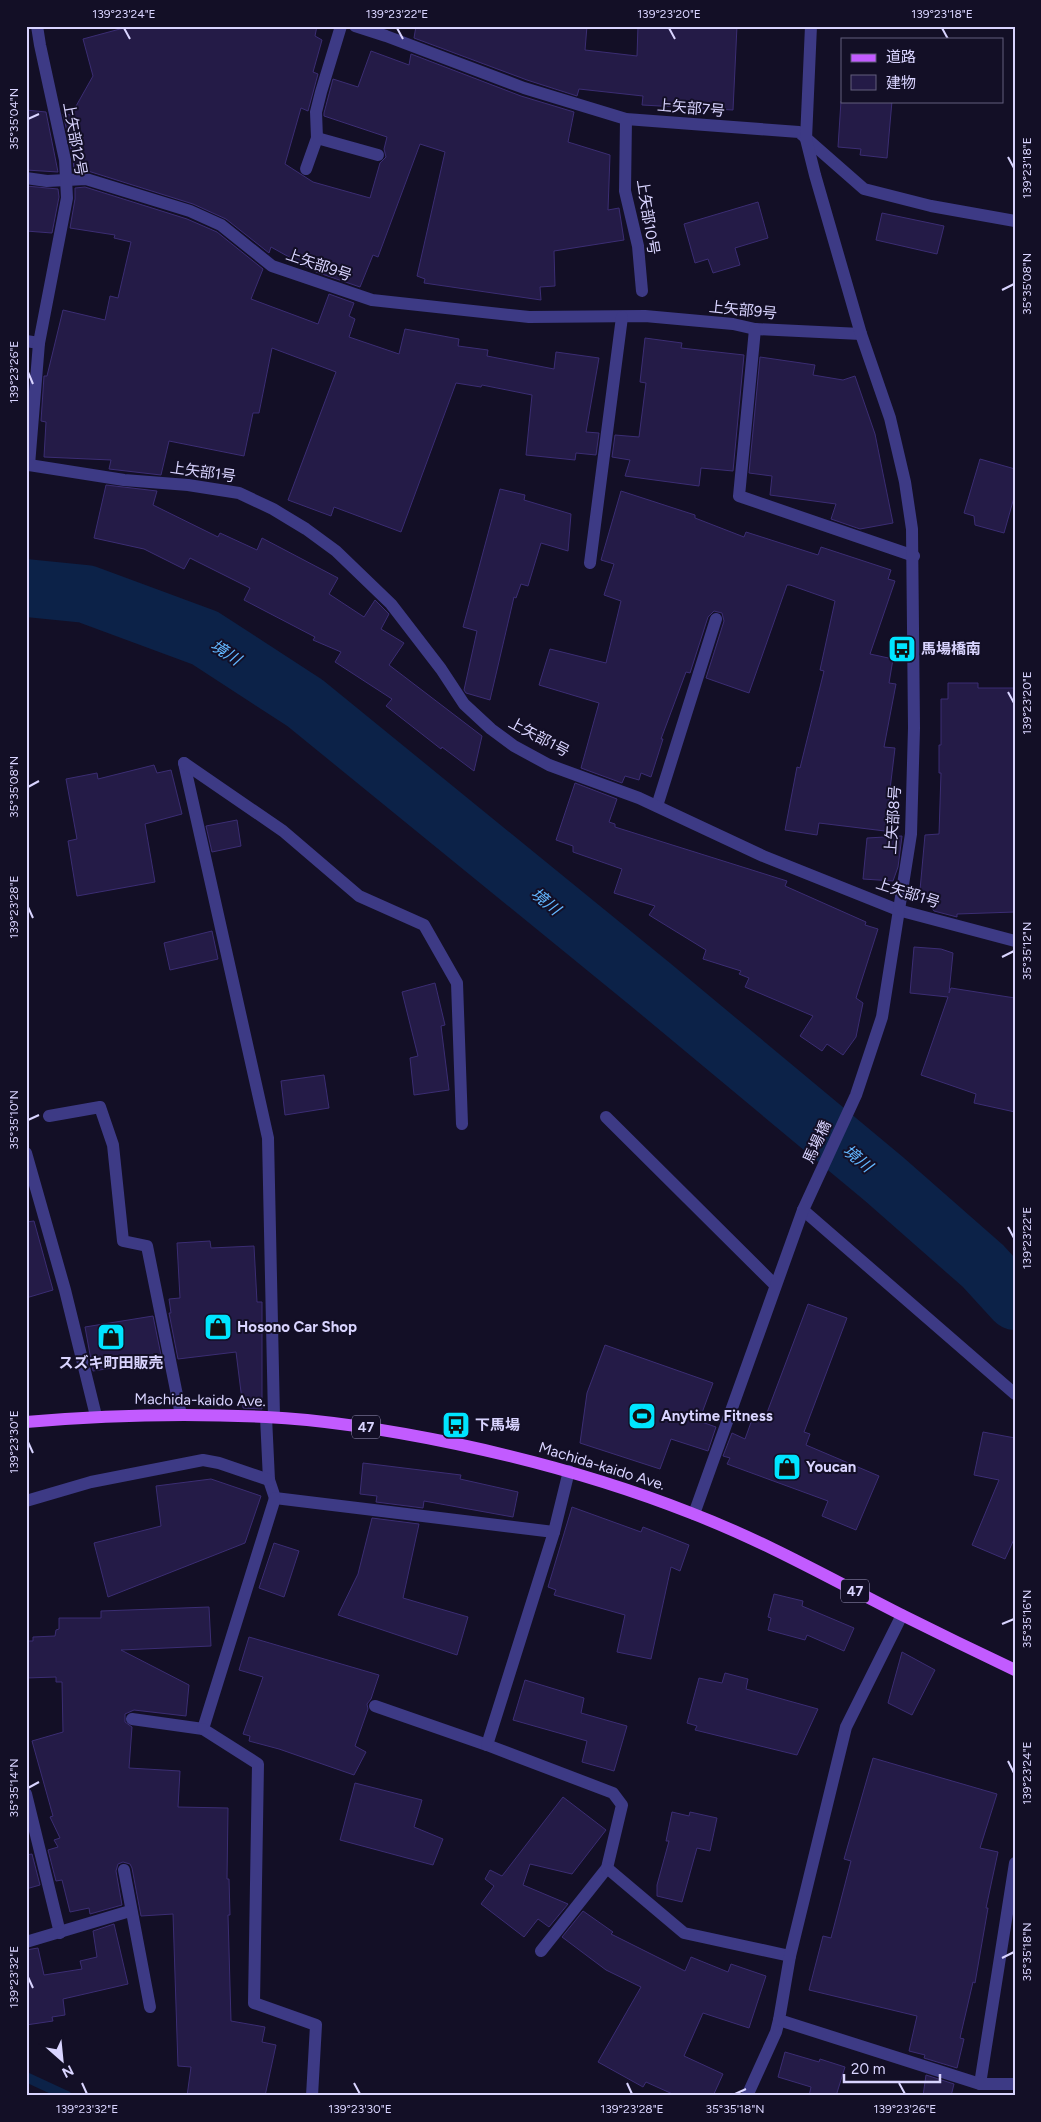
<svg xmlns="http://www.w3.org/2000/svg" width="1041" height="2122" font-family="Figtree,'Noto Sans JP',sans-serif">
<rect width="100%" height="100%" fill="#130f26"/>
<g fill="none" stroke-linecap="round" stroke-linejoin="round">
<polyline stroke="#0c2248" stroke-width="10" points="26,2077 67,2096"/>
<polyline stroke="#0c2248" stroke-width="58" points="26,588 86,594 205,638 305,703 651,985 884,1179 983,1266 1015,1301"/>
</g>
<g fill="#241b47" stroke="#3b2d73">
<polygon points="131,26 317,26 315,36 322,40 313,72 318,74 308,111 301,108 285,164 313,182 370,198 380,163 386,157 384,149 387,137 324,116 324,113 333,79 358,87 371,51 409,65 411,54 521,96 574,112 568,142 610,155 608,210 619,208 624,240 554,251 555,286 540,287 541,300 424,283 425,279 417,276 445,152 420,144 378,257 373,255 360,287 316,272 271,247 269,253 226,219 193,204 88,171 74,171 73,158 63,114 71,115 93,76 83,39"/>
<polygon points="416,26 587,26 585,50 637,56 638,26 737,26 733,110 642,105 643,96 579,89 577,96 527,80 414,38"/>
<polygon points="841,101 892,101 887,158 860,155 861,149 838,147"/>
<polygon points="26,110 46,112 58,172 26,170"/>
<polygon points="26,186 58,189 59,197 52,233 26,231"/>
<polygon points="85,187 187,219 217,232 263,269 251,299 318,324 329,294 354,303 349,316 355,319 349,337 399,354 405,329 459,339 458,346 488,350 487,356 554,369 556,352 599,358 586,432 599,433 596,455 576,453 575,460 526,455 532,395 482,385 481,387 456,383 401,532 334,507 331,516 288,500 336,372 272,348 259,413 253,413 244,456 169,441 161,475 109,469 111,460 44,457 46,422 41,421 44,376 47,376 63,310 105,320 110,296 118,298 131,242 114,238 115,235 70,228 75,199 75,188"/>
<polygon points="758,202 768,238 735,248 740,265 713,273 708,259 695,263 684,224"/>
<polygon points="882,213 944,226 937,254 876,240"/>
<polygon points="645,338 682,343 681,348 744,355 733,471 701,468 699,486 625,476 630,460 612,457 615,435 639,437 646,383 640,382"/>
<polygon points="760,357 815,365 813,375 843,380 855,376 875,434 893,523 860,529 831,519 836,504 770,495 772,476 749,473"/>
<polygon points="980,459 1015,469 1015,494 1004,533 975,525 974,516 964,513"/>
<polygon points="106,485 157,491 153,505 218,537 220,533 257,550 262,538 338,578 329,594 364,617 375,600 389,614 381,629 404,643 389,665 482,736 474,771 442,747 441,749 386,706 392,699 335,662 341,652 313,640 315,637 244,600 250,588 190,558 184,569 144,549 94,538"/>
<polygon points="500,489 525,495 524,500 571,514 568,551 541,543 528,586 521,584 516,598 514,597 490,700 466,693 464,690 477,631 463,627"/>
<polygon points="621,491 695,515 695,518 744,537 746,532 818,555 821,547 891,570 888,579 895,581 870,654 893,659 889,683 896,684 884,747 895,748 885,831 819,823 817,835 785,830 797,767 800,768 824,671 820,670 835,601 790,585 787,585 749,693 706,678 724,621 722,613 714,611 708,617 690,673 686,672 661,739 663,739 651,777 641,773 639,780 625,776 622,783 581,768 599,703 539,685 550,649 606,663 621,601 604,595 614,564 601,560"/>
<polygon points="948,683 978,683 978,688 1015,688 1015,912 957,914 957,917 934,911 920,890 925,835 939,834 941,773 939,773 939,745 941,745 941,699 948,699"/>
<polygon points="154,765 157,773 171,770 182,814 145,824 155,882 77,896 68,841 77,839 66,779 97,773 98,779"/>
<polygon points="575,783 617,799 609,822 615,824 615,827 787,881 785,886 866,922 865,925 878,929 856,998 863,1003 856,1037 843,1055 827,1044 822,1051 800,1036 813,1016 745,987 749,978 739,974 741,971 703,959 706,950 649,915 655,906 614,893 622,869 573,852 573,846 556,840"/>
<polygon points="237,820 241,846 212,852 206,826"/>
<polygon points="902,836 898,867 893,881 863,879 867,838"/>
<polygon points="212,931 218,959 170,970 164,943"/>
<polygon points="914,947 941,949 953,953 949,993 951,988 1015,998 1015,1112 974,1103 976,1094 921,1075 948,997 910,993"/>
<polygon points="435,983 445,1025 441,1026 449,1090 414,1095 410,1058 418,1056 402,992"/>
<polygon points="324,1075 329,1108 285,1115 281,1081"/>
<polygon points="34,1221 53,1290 26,1298 26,1222"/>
<polygon points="210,1241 211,1248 254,1246 257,1302 262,1302 262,1409 243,1408 236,1352 178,1359 169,1313 171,1313 169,1299 180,1298 177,1243"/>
<polygon points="808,1304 847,1318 804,1432 810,1434 806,1445 879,1476 856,1530 822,1516 828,1501 727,1464 730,1458 723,1456 732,1433 745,1439 754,1414 765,1418"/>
<polygon points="153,1316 162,1360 93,1371 85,1327"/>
<polygon points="605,1345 713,1383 699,1421 716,1427 708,1451 671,1439 660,1469 580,1443 587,1393"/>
<polygon points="983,1432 1015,1438 1015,1537 1005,1559 972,1545 999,1480 974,1475"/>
<polygon points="363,1463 461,1475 460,1479 518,1492 513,1517 424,1501 423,1508 376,1502 377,1496 360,1494"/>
<polygon points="211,1479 261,1496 245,1543 108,1597 94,1543 161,1526 156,1486"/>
<polygon points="572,1507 641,1532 643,1527 689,1545 680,1571 671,1567 651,1659 617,1652 625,1615 554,1595 556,1590 548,1587"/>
<polygon points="372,1518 419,1524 403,1598 468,1617 457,1655 338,1615 358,1574"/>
<polygon points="274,1543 299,1551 284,1597 259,1588"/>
<polygon points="774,1594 803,1601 802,1606 854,1628 844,1651 807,1635 805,1640 768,1630 771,1618 768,1617"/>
<polygon points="209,1607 211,1646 121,1650 189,1685 186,1716 134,1710 125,1714 125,1722 132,1727 129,1768 180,1771 178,1807 228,1808 227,1879 229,1879 230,1915 228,1915 231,2021 265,2027 262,2042 276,2045 265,2096 187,2096 191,2067 178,2066 173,1914 141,1916 132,1868 130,1864 123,1862 118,1864 116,1871 122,1905 90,1914 89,1908 70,1912 62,1880 56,1881 48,1850 58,1847 54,1840 60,1838 50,1817 53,1816 32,1741 63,1732 62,1682 56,1682 56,1677 26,1678 26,1641 33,1641 33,1637 55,1636 56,1630 59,1629 59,1618 101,1618 101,1611"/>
<polygon points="249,1637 379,1675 371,1699 367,1704 368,1709 355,1746 366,1752 354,1775 279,1749 249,1741 250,1736 243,1734 263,1677 239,1670"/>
<polygon points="902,1652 935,1670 912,1715 888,1703"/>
<polygon points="725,1673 748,1679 746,1689 818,1709 797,1755 695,1730 697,1726 687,1723 699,1678 722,1683"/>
<polygon points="525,1680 584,1698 581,1713 627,1726 614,1771 582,1762 587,1741 513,1720"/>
<polygon points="873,1758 997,1794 980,1848 998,1852 986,1908 988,1908 975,1983 973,1982 960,2038 964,2039 957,2068 924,2058 925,2055 909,2051 917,2016 809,1990 823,1936 831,1938 851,1861 844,1859"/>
<polygon points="355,1783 422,1800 414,1827 443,1839 433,1865 340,1840"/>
<polygon points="563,1797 606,1830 572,1874 530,1864 523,1885 568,1904 549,1927 538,1919 524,1937 481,1904 494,1886 485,1879 490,1870 502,1876"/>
<polygon points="672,1812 689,1816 690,1812 717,1818 710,1851 697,1848 682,1902 657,1896 657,1885 669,1841 666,1841"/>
<polygon points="32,1854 40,1885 26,1889 26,1855"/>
<polygon points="583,1911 613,1932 611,1934 685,1971 691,1957 728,1972 731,1964 766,1976 749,2028 703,2013 684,2056 723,2074 713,2096 677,2096 646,2082 643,2087 598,2062 641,1987 606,1970 562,1937"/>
<polygon points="114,1924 128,1984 63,1999 65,2015 52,2017 53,2021 26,2025 26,1950 38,1948 44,1975 82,1969 80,1961 97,1957 93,1931"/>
<polygon points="785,2052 819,2062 820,2059 845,2067 836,2096 809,2096 811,2087 778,2077"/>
<polygon points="926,2075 954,2084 951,2096 923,2096"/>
</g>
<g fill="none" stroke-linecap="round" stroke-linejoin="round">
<g stroke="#3d3a85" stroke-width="12">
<polyline points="355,26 386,36 524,88 626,119 799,132 864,189 931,206 1015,221"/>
<polyline points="626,119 625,191 638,246 642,291"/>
<polyline points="317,138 378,155"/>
<polyline points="306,169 317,138 316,112 321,92 341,26"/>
<polyline points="26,178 47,181 86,179 190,211 221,225 272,266 372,300 529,317 645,316 733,324 755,329 861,334"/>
<polyline points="755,329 739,496 914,556"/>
<polyline points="26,341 39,343"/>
<polyline points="590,563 622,317"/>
<polyline points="657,806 716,619"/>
<polyline points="49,1116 100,1107 113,1145 123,1241 147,1246 181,1415"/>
<polyline points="606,1117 775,1285"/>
<polyline points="266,1417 269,1480 275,1498 554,1532"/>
<polyline points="375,1706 487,1745 613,1793 622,1805 607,1868 541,1951"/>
<polyline points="132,1719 203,1729 275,1498"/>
<polyline points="203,1729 258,1764 254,2003 316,2025 312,2096"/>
<polyline points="487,1745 554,1532 569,1471"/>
<polyline points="26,1794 60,1933"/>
<polyline points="607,1868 684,1933 790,1956"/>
<polyline points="124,1870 150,2007"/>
<polyline points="26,1942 130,1911"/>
<polyline points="980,2084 1015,1863"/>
<polyline points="747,2096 776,2032 779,2020"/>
</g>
<g stroke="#3d3a85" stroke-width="12">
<polyline points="29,465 39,343 67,198 65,160 40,45 37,26"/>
<polyline points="26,466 29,465 124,480 188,485 239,493 273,509 306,529 336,551 391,604 441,669 464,704 491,729 514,746 549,765 639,798 763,856 898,910 1015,941"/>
<polyline points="184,763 268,1138 274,1417"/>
<polyline points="184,763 283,831 359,896 424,925 457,983 462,1124"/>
<polyline points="26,1153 65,1290 96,1416"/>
<polyline points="803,1210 1015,1394"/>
<polyline points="26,1501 91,1482 203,1460 219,1463 269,1480"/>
<polyline points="694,1514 803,1210 856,1095 882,1017 911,834 914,728 912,529 905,482 890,418 861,334 815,175 806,139 811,26"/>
<polyline points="902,1615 846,1727 790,1956 779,2020 980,2084 1015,2084"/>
</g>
<path stroke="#c25bff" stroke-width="12" d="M26,1422C106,1415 186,1413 266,1417C330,1420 394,1431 457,1444C537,1461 615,1483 691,1513C764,1541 833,1580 902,1615C940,1634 977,1652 1015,1670"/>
</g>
<path fill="none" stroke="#d9d4ff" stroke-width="2" d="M124,28L130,39M397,28L403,39M669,28L675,39M942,28L948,39M28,119L39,114M1008,157L1014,168M1002,290L1014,284M28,372L33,384M1008,692L1014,703M28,787L39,781M28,907L33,918M1002,957L1014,951M28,1120L39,1115M1008,1227L1014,1238M28,1442L33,1453M1002,1624L1014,1619M1008,1761L1014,1773M28,1788L39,1782M1002,1958L1014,1952M28,1977L33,1988M82,2083L87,2094M354,2083L360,2094M627,2083L632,2094M899,2083L905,2094M735,2094L746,2089"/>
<defs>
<symbol id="bus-square" viewBox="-11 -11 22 22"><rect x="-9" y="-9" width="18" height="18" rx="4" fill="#00e5ff" stroke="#130f26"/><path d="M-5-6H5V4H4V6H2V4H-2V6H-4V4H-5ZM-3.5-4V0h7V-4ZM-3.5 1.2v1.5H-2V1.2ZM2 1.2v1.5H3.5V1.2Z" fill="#111"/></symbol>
<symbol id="shop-square" viewBox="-11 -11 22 22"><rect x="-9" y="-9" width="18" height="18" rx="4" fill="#00e5ff" stroke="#130f26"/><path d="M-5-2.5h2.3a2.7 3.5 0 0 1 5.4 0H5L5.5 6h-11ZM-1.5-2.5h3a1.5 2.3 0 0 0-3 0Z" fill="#111"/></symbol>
<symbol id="stadium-square" viewBox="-11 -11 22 22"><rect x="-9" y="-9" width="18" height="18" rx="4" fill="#00e5ff" stroke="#130f26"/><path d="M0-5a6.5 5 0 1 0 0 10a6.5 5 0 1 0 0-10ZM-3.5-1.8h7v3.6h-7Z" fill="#111"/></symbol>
</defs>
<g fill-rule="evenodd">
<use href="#bus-square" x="886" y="633" width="32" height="32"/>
<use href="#shop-square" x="202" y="1311" width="32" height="32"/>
<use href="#shop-square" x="95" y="1321" width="32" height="32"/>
<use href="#stadium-square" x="626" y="1400" width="32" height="32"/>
<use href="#bus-square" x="440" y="1409" width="32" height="32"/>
<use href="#shop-square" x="771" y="1451" width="32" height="32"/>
</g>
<g text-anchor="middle" stroke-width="4" stroke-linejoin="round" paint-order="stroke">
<g fill="#130f26" stroke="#9e99be" stroke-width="1">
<rect x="352" y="1415.5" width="28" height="23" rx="4"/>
<rect x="841" y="1579.5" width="28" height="23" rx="4"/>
</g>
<g font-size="14" font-weight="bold" fill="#d9d4ff">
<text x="366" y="1432">47</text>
<text x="855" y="1596">47</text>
</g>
<g font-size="15" fill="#d9d4ff" stroke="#130f26">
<text transform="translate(691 108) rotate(5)" y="5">上矢部7号</text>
<text transform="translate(75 139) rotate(80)" y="5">上矢部12号</text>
<text transform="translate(648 217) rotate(81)" y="5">上矢部10号</text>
<text transform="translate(319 265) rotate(19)" y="5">上矢部9号</text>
<text transform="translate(743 310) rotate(6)" y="5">上矢部9号</text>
<text transform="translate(203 472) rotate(8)" y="5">上矢部1号</text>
<text transform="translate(539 737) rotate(28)" y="5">上矢部1号</text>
<text transform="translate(893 820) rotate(-86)" y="5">上矢部8号</text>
<text transform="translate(908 893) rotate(18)" y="5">上矢部1号</text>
<text transform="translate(817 1142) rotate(-65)" y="5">馬場橋</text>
<text transform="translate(200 1400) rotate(1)" y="5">Machida-kaido Ave.</text>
<text transform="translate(602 1466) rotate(17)" y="5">Machida-kaido Ave.</text>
</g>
<g font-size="15" font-weight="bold" fill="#d9d4ff" stroke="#130f26" text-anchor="start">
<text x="921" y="654">馬場橋南</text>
<text x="237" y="1332">Hosono Car Shop</text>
<text x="111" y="1368" text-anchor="middle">スズキ町田販売</text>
<text x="661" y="1421">Anytime Fitness</text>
<text x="475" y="1430">下馬場</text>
<text x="806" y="1472">Youcan</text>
</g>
<g font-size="16" font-style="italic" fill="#62b6ff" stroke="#130f26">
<text transform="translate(226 652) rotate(33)" y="6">境川</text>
<text transform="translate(546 901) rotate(39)" y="6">境川</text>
<text transform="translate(858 1158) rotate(39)" y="6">境川</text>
</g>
</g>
<rect width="1041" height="2122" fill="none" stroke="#130f26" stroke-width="55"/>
<rect x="841" y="38" width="162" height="65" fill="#130f26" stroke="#625e7d"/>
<rect x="851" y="54" width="25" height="8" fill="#c25bff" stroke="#625e7d"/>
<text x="886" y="62" font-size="15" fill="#d9d4ff">道路</text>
<rect x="851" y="75" width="25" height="15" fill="#241b47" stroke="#625e7d"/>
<text x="886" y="88" font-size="15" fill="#d9d4ff">建物</text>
<g transform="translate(62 2060) rotate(153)" stroke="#130f26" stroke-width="4" paint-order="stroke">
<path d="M0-4L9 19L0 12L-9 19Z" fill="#d9d4ff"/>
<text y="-8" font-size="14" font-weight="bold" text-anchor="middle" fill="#d9d4ff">N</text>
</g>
<path d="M844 2074v8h96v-8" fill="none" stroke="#d9d4ff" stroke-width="2.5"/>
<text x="851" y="2074" font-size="15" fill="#d9d4ff" stroke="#130f26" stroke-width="4" paint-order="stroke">20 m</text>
<rect x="28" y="28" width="986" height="2066" fill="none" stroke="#d9d4ff" stroke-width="2"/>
<g font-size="12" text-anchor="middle" fill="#d9d4ff">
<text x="124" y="18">139°23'24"E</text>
<text x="397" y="18">139°23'22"E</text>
<text x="669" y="18">139°23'20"E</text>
<text x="942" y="18">139°23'18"E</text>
<text transform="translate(14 119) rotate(-90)" y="4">35°35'04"N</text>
<text transform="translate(1027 168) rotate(-90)" y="4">139°23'18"E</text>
<text transform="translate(1027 284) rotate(-90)" y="4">35°35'08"N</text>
<text transform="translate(14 372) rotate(-90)" y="4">139°23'26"E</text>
<text transform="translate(1027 703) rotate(-90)" y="4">139°23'20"E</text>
<text transform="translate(14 787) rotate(-90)" y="4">35°35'08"N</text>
<text transform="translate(14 907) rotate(-90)" y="4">139°23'28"E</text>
<text transform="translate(1027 951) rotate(-90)" y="4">35°35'12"N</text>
<text transform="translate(14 1120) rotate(-90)" y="4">35°35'10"N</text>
<text transform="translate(1027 1238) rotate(-90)" y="4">139°23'22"E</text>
<text transform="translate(14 1442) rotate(-90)" y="4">139°23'30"E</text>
<text transform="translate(1027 1619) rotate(-90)" y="4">35°35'16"N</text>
<text transform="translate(1027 1773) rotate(-90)" y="4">139°23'24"E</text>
<text transform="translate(14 1788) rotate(-90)" y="4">35°35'14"N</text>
<text transform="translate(1027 1952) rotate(-90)" y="4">35°35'18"N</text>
<text transform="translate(14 1977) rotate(-90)" y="4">139°23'32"E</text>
<text x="87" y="2113">139°23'32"E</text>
<text x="360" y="2113">139°23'30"E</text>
<text x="632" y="2113">139°23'28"E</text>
<text x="735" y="2113">35°35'18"N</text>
<text x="905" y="2113">139°23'26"E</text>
</g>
</svg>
